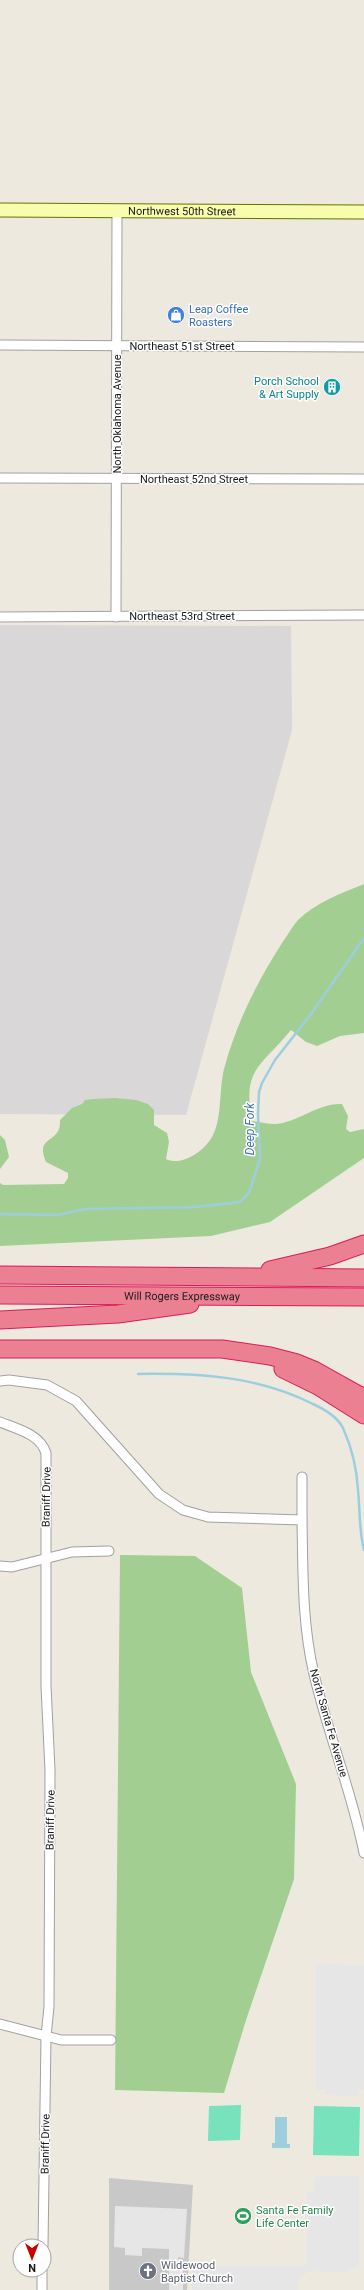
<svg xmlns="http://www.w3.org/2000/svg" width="364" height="2290" font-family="Roboto,sans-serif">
<rect width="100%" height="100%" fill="#ede9df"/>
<polygon fill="#d9d7d7" points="0,625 291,626 292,730 186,1115 0,1114"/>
<polygon fill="#c8c8c8" points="109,2178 193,2185 187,2290 109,2290"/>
<g fill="#a2cf91">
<path d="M364,884V1033L340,1036L317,1046L306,1042L291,1030C261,1067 242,1068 252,1121C259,1122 267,1124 274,1124C298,1123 317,1103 342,1104L348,1116L346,1129L350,1132L364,1129V1158L270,1222L211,1236L0,1246V1183L3,1185L64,1184L68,1178V1173L46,1162C36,1139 53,1143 59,1129C60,1127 60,1122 60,1120L72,1108L82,1104L85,1100L93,1099L115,1098L136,1100L148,1104L154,1110V1125L167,1133L169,1142L166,1159C182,1167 206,1150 213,1135C222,1118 219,1089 224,1069C236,1024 257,982 282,943C287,936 292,927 298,920C315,903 342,893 364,884Z"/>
<polygon points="0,1135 5,1140 9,1157 0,1169"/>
<polygon points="120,1555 195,1556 242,1588 251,1672 296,1784 294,1879 246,2020 224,2093 115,2090"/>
</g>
<g fill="#77e2bb">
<polygon points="241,2105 240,2140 208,2141 209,2106"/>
<polygon points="314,2106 360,2107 359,2156 313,2155"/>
</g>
<g fill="#e6e6e6">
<polygon points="316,1963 364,1966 364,2089 359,2090 359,2096 325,2095 325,2090 316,2089"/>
<polygon points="317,2176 359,2176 359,2265 347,2272 308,2271 298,2281 298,2290 192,2290 192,2266 303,2266 307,2263 307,2193 314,2192 314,2181"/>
<polygon points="115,2206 187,2209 184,2258 178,2257 178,2259 183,2260 183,2290 169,2290 169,2249 142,2248 142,2256 125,2255 125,2248 114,2247"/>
</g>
<polygon fill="#9ccede" points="275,2117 287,2117 287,2144 290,2144 290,2148 272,2148 272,2143 275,2143"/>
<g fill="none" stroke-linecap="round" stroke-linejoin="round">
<g stroke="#9ccede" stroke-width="2.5">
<polyline points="0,1214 58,1215 85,1209 195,1207 240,1202 249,1193 260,1159 258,1114 259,1092 262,1083 275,1060 311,1014 364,938"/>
<path d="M138,1374C199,1373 258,1376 313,1404C324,1409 337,1416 343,1428C351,1446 357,1470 358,1490C360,1510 359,1531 364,1550"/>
</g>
<defs>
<g id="street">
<polyline points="0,345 364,347"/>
<polyline points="0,478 364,479"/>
<polyline points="0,617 364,615"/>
<polyline points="116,617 117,210"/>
<polyline points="0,1381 9,1380 47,1385 76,1401 159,1494 183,1510 208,1517 302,1520 302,1477"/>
<path d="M0,1422C17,1429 40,1434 46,1453V1686L50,1770L49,2007L46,2036L43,2246"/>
<path d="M302,1520C303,1571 302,1624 314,1674C328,1735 352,1791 364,1853"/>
<polyline points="0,1566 12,1567 72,1552 109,1551"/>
<polyline points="0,2024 61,2040 111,2040"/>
<polyline points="42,2290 42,2270"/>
</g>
<g id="secondary">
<path id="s1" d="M0,210L364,212"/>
</g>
<g id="highway">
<polyline points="270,1270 330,1256 364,1244"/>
<polyline points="0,1275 364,1278"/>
<path id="s2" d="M0,1295L364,1297"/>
<polyline points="0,1320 118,1314 190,1304"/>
<polyline points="0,1349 222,1349 270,1356 297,1363 314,1370 364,1398"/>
<polyline points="283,1369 318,1386 364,1415"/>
</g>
</defs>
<use href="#street" stroke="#a1a1a1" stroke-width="11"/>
<use href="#secondary" stroke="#647300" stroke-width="15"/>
<use href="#highway" stroke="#de1958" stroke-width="19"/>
<use href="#street" stroke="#fff" stroke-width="9"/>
<use href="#secondary" stroke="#f7fdad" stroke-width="13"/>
<use href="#highway" stroke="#eb8092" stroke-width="17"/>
</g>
<defs>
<symbol id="shop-disc" viewBox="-11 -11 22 22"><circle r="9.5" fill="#3f7fe0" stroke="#fff"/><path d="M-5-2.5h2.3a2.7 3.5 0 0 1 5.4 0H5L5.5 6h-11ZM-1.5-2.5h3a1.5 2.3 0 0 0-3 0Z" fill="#fff"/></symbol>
<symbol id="building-disc" viewBox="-11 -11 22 22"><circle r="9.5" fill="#0f9aa8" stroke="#fff"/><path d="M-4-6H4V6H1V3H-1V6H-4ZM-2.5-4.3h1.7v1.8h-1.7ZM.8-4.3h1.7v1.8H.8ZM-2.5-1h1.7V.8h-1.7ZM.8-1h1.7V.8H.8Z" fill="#fff"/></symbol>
<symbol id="stadium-disc" viewBox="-11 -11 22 22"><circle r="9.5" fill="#2e9e5b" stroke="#fff"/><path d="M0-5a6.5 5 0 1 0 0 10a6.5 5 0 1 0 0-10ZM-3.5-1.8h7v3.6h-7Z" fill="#fff"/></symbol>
<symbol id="church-disc" viewBox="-11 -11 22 22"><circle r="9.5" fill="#6b7280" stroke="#fff"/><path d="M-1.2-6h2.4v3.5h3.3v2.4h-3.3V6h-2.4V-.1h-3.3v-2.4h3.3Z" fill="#fff"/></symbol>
</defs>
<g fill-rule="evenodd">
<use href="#shop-disc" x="166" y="305" width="20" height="20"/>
<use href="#building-disc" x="322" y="377" width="20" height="20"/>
<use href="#stadium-disc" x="233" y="2206" width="20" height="20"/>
<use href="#church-disc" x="138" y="2261" width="20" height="20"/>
</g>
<g text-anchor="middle" stroke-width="3" stroke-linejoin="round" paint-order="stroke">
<g font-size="11" fill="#1a1a1a" stroke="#fff">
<text dy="4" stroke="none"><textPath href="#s1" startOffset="182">Northwest 50th Street</textPath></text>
<text x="182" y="350">Northeast 51st Street</text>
<text transform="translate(117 414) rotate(-90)" y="4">North Oklahoma Avenue</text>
<text x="194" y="483">Northeast 52nd Street</text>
<text x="182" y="620">Northeast 53rd Street</text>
<text dy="4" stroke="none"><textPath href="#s2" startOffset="182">Will Rogers Expressway</textPath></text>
<text transform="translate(46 1497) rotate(-89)" y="4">Braniff Drive</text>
<text transform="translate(329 1723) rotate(74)" y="4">North Santa Fe Avenue</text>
<text transform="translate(50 1820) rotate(-89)" y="4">Braniff Drive</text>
<text transform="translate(45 2144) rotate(-89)" y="4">Braniff Drive</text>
</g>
<g font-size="11" fill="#366cbe" stroke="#fff" text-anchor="start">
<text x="189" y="313">Leap Coffee<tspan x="189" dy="13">Roasters</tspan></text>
</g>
<g font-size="11" fill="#0d838f" stroke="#fff" text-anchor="end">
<text x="319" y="385">Porch School<tspan x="319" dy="13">&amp; Art Supply</tspan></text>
</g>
<g font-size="11" fill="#27864d" stroke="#fff" text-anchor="start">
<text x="256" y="2214">Santa Fe Family<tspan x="256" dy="13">Life Center</tspan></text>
</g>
<g font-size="11" fill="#5b616d" stroke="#fff" text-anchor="start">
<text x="161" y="2269">Wildewood<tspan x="161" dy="13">Baptist Church</tspan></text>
</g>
<g font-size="12" font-style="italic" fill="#4376ae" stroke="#fff">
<text transform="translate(250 1129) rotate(-90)" y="4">Deep Fork</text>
</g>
</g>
<g transform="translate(32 2258) rotate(180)"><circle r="19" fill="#ffffff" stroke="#a3a3a3"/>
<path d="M0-3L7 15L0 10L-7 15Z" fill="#c50400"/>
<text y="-6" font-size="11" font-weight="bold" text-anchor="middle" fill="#1a1a1a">N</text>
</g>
</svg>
